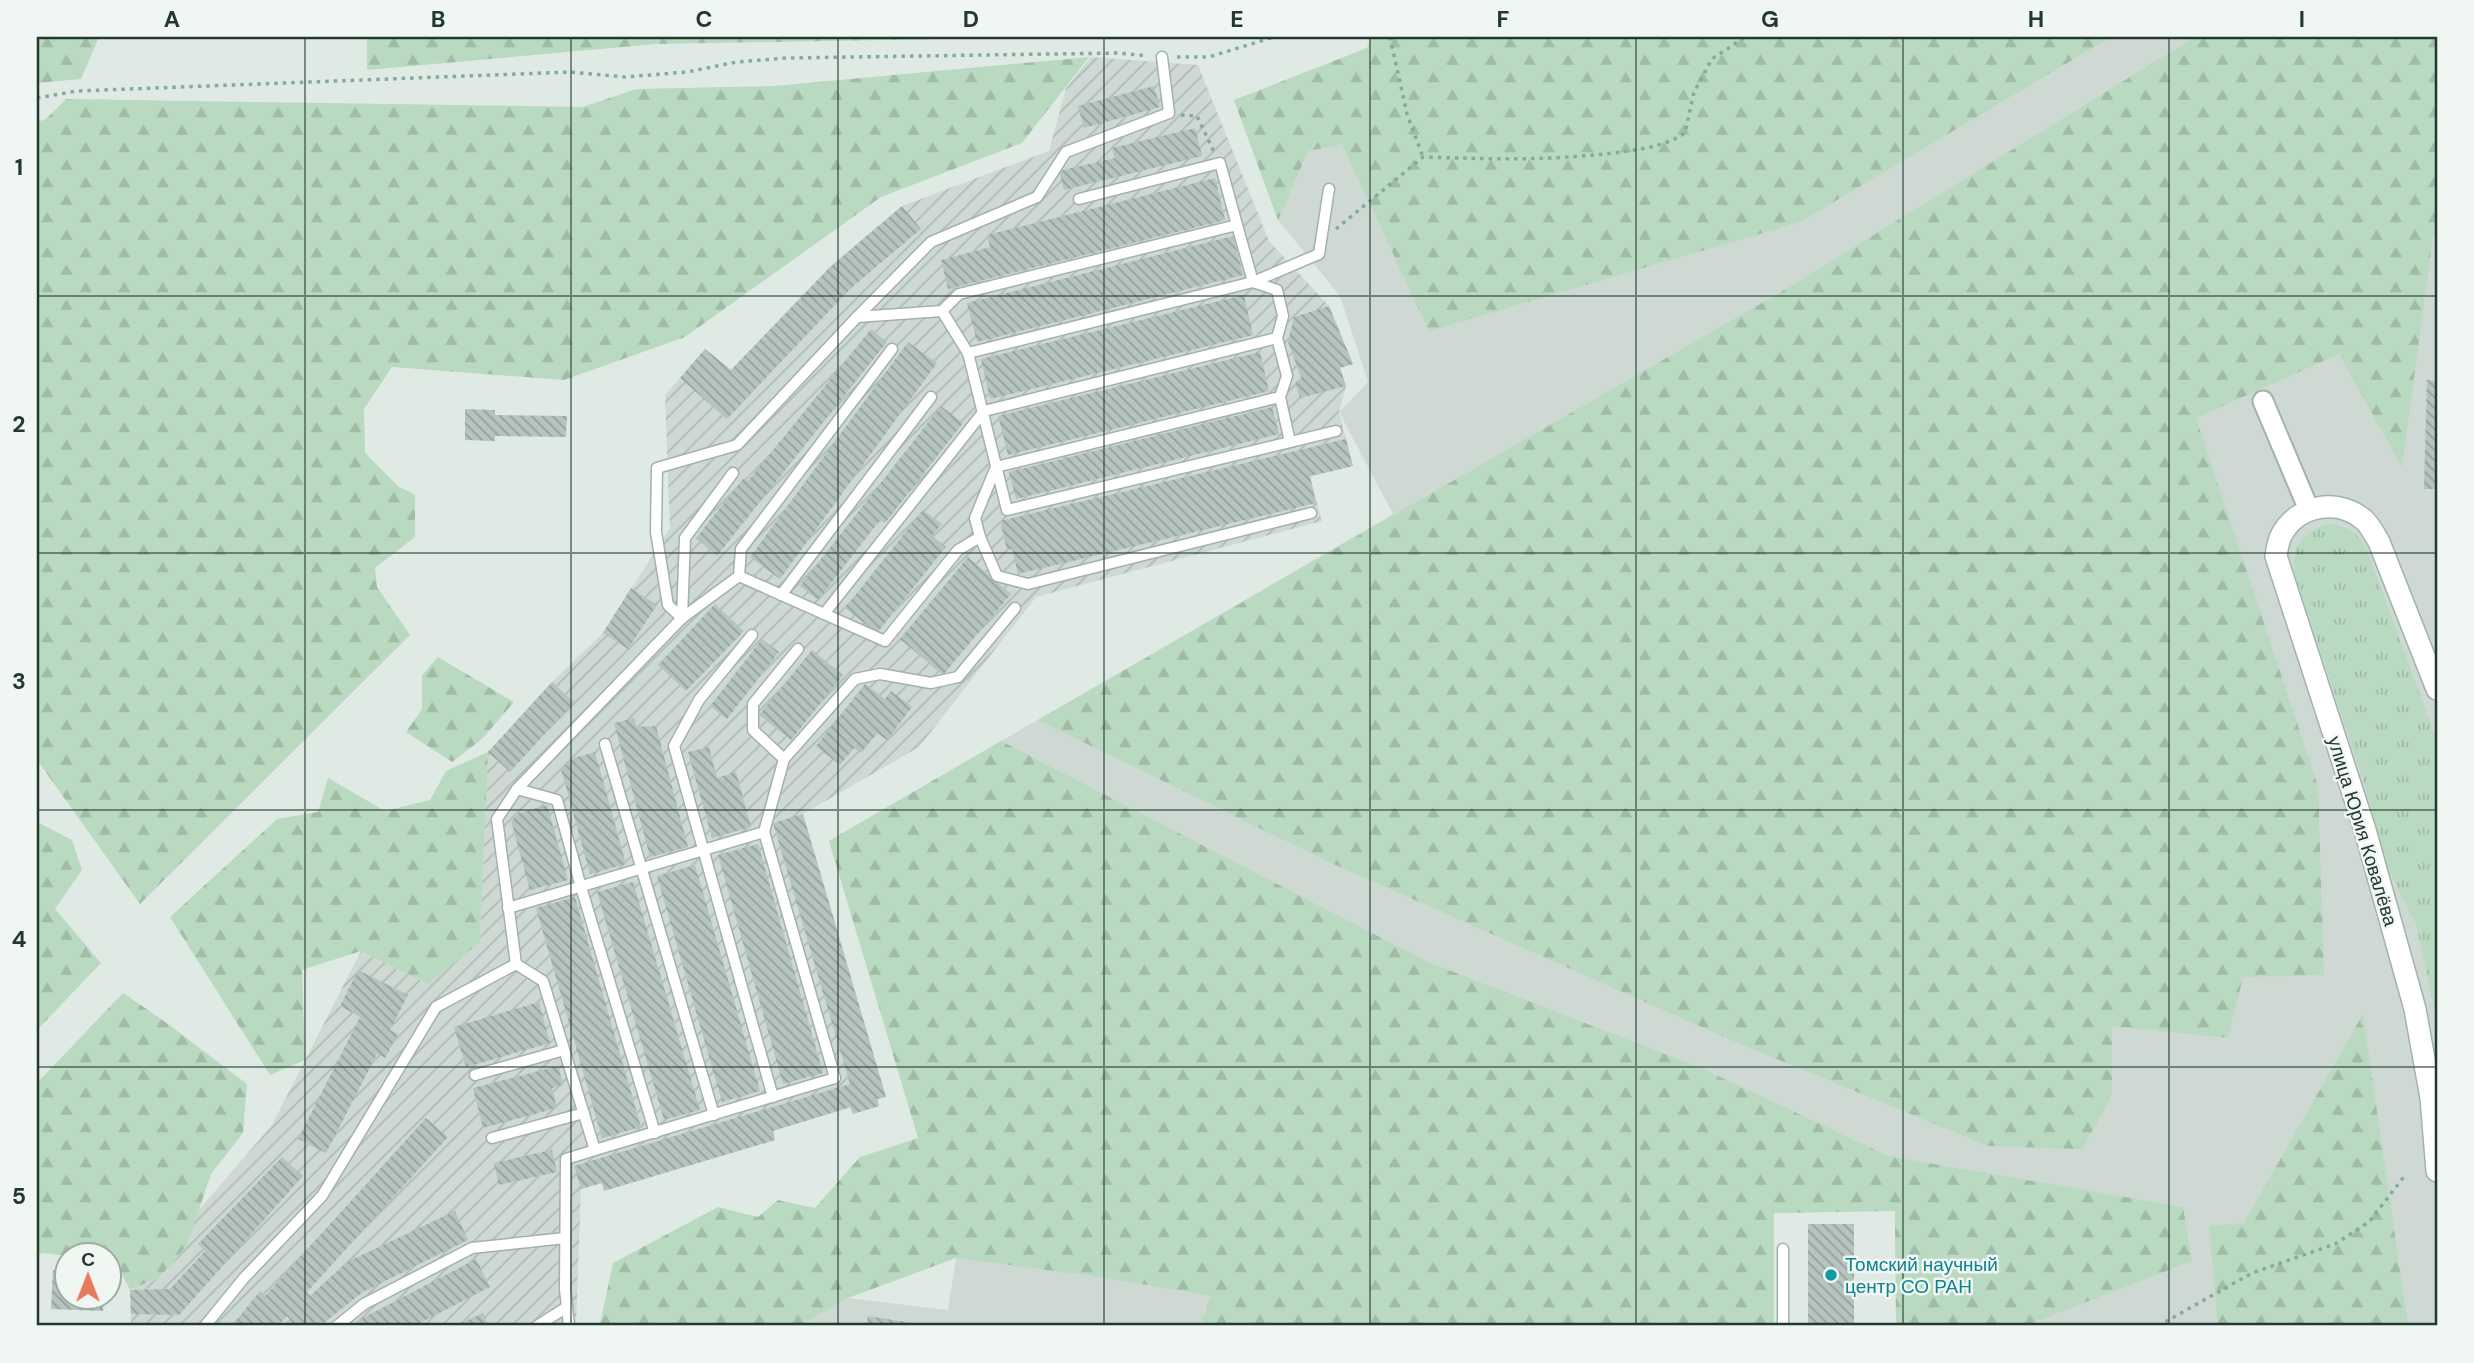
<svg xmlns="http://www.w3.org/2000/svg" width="2474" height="1363" font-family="'DM Sans',sans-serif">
<defs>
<pattern id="industrial-furrows" width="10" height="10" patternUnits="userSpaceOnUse" patternTransform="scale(1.75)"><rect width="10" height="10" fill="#ced9d4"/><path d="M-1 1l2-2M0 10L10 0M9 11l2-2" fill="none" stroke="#b1bbb6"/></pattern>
<pattern id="grass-tufts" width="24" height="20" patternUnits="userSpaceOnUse" patternTransform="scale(1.75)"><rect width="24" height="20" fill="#bad9c1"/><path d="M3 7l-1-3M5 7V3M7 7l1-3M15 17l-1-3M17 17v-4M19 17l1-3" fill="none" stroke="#a0bba6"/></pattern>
<pattern id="forest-firs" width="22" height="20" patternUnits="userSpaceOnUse" patternTransform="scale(1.75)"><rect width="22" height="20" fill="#bad9c1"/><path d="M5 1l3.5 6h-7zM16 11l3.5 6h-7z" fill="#a0bba6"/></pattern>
<pattern id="building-back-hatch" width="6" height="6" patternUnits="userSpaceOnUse" patternTransform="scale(1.75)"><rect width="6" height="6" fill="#b5c4be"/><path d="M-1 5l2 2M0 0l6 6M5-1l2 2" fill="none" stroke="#93a09b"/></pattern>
</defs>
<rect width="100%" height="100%" fill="#e0eae5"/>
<polygon fill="#ced9d4" points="1846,37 2437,37 2437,1326 1896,1326 1895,1210 1774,1213 1774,1326 800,1326 848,1298 948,1310 956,1258 829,841 1393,514 1339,412 1368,382 1340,296 1278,220 1234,100"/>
<polygon fill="url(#industrial-furrows)" points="1091,57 1198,65 1269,241 1329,306 1353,364 1340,368 1346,386 1339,412 1353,466 1310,477 1322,521 1036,597 919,747 803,814 886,1097 877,1099 879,1106 853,1114 850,1107 773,1130 775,1140 604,1191 602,1183 581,1189 576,1326 131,1326 130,1290 161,1277 187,1245 197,1212 272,1125 361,951 428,984 480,942 488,752 552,682 603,633 670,528 665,395 705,349 731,370 830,267 902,206 1049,151 1066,88"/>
<path fill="url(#grass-tufts)" d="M2329,524C2348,526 2358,533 2367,550L2437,741V1022L2416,924L2390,873L2362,777L2295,575C2290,548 2303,531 2329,524Z"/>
<g fill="url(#forest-firs)">
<polygon points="37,37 99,37 81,79 37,83"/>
<polygon points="367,37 942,37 942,39 656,44 367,70"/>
<polygon points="1371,37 2111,37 1800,222 1429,331 1342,144 1308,151 1278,220 1234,100 1367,48"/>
<polygon points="2195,37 2437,37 2437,229 2433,237 2402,467 2339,354 2196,418 2318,786 2324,975 2243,977 2228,1038 2112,1026 2112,1094 2083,1149 1988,1146 1731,1040 1329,862 1038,720 1786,289"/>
<polygon points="1089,57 1022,143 881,197 685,337 564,380 392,367 364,409 365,453 398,486 415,495 415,537 375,568 377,587 410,635 140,904 37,760 37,122 46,119 66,99 583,107 636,89 774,86"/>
<polygon points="438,657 514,702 482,739 452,762 406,732 422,709 422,675"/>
<polygon points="1001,741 1428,962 1701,1068 1888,1156 2183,1207 2192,1261 2024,1326 1896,1326 1895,1211 1774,1213 1774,1326 1200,1326 1211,1296 1101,1277 956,1258 848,1298 800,1326 606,1326 600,1324 613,1263 718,1207 758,1217 778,1200 815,1208 860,1157 918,1138 829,841"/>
<polygon points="488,752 480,942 428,984 361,951 302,970 305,1060 270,1075 170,917 277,819 318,812 328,778 385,811 430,800 446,771"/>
<polygon points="37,822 72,840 82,870 55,909 101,963 37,1030"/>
<polygon points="123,993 164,1021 247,1084 243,1133 211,1174 187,1245 160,1277 130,1290 115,1261 109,1260 108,1254 66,1256 44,1253 37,1255 37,1083"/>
<polygon points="2363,1014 2408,1326 2218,1326 2209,1226 2244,1223"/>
</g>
<g fill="url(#building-back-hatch)">
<polygon points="1154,86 1160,107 1084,128 1078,106"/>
<polygon points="1195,128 1202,156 1064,190 1059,171 1115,158 1112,148"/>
<polygon points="1215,178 1225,220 948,289 941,260 990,247 987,235"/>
<polygon points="902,206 921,229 851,288 727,419 680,378 705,349 731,370 830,267"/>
<polygon points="1233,236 1243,275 977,342 967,303"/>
<polygon points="1244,295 1253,335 990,399 981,359"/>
<polygon points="1329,306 1353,364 1340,368 1346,386 1300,398 1295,383 1302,380 1288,342 1294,317"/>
<polygon points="871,329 887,342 717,556 696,538 744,478 748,481"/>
<polygon points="908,342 937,363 780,579 750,557"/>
<polygon points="1260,352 1269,391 1008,455 998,416"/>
<polygon points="2427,380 2437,381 2437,489 2424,489"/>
<polygon points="941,406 963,423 885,523 880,520 818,600 800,586"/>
<polygon points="1272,407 1279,434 1016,499 1009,472"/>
<polygon points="465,409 495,410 495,415 567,416 566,437 495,436 495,441 465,440"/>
<polygon points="1346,439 1353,466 1310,476 1316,503 1018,574 1012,549 1007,550 1000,521"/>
<polygon points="923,510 942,524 932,536 946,547 877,633 845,608"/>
<polygon points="968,557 1011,594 943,675 900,639"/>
<polygon points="631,588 657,605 628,649 603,633"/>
<polygon points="715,604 744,631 686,691 658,665"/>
<polygon points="762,639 779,652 727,719 710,706"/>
<polygon points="812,650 843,675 791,740 759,715"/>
<polygon points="552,682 574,702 510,772 488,752"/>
<polygon points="865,684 885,699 891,691 912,707 887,740 877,733 861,753 854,748 840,765 816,746"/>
<polygon points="634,718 637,727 656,726 688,847 650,857 614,723"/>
<polygon points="709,747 717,778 736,772 751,827 712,838 688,752"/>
<polygon points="595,752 626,864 590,874 561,769 574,758"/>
<polygon points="547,805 568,880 530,890 511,821 519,813"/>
<polygon points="803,814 886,1097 877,1099 879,1106 853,1114 851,1107 773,1131 775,1140 604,1191 602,1183 581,1189 574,1166 850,1084 773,823"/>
<polygon points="758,844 823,1073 783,1084 718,855"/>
<polygon points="695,865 760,1091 722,1102 657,876"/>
<polygon points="633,882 700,1110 664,1120 597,892"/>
<polygon points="575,897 641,1127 602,1138 536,908"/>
<polygon points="358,970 408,995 390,1030 398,1034 385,1058 377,1054 326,1153 298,1139 360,1017 340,1006"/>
<polygon points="539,1002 550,1043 466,1067 454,1027"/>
<polygon points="558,1066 563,1085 552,1088 557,1108 483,1128 473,1088"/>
<polygon points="426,1118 448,1137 307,1292 310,1296 347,1262 455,1211 468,1240 363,1292 320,1326 295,1326 287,1316 278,1326 232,1326 260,1291 265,1296"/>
<polygon points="552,1150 557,1172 499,1185 494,1163"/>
<polygon points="282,1157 303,1176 179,1315 131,1314 130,1290 170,1289 205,1251 198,1244"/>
<rect x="1808" y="1224" width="46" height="102"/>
<polygon points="476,1259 490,1287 414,1326 362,1326 359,1320"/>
<polygon points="53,1270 66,1270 66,1296 104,1296 103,1311 51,1309"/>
<polygon points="483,1313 489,1326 455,1326"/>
<polygon points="868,1316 925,1325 925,1326 866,1326"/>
</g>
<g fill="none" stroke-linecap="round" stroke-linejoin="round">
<defs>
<g id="lane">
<polyline points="1079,199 1220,163 1237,225"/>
<polyline points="1253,282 1277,290 1283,316 1277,338 1287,376 1280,397"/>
<polyline points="942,311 959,294 1237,225 1253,282"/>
<polyline points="857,317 942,311 968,353 1007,510 1336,431"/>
<polyline points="968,353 1253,282 1319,254 1329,189"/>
<polyline points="1290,442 1280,397 996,467 975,518 980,537 997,576 1028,584 1311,513"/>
<polyline points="739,576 741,549 892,349"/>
<polyline points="781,595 931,397"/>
<polyline points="824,614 984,411 1277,338"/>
<polyline points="682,618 668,605 656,532 657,468 737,445 857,317 931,242 1037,197 1066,152 1169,113 1162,57"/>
<polyline points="682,618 685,538 733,473"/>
<polyline points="752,635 699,700 674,746 773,1097"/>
<polyline points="605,744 714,1115"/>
<polyline points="784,759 753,730 753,704 798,649"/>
<polyline points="517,789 557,800 581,887 655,1133"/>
<polyline points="764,832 784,759 855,679 880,674 931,683 958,677 1015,608"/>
<polyline points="508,908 764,832 835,1078 595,1150 543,981 516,964"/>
<polyline points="516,964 497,819 517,789 682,618 739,576 885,641 958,550 980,537"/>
<polyline points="475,1075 564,1050"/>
<polyline points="492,1138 584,1113"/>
<polyline points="1783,1249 1783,1326"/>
<polyline points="205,1326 244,1278 322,1196 436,1007 516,964"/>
<polyline points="337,1326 364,1304 472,1248 565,1238"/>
<polyline points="537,1326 567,1307"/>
<polyline points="569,1326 565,1289 566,1159 595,1150"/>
</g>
<polyline id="street" points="2263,401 2309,510"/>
<path id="secondary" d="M2437,689L2379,542C2375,535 2370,525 2363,519C2337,498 2298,505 2282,534C2278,541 2277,549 2276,556L2365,830L2415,1009L2431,1098L2437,1171"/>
</defs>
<use href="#lane" stroke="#a3b1ab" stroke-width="13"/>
<use href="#street" stroke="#a3b1ab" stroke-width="23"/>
<use href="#secondary" stroke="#a0b4ac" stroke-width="24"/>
<g stroke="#82ab9c" stroke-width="3.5" stroke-dasharray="3.5 5" stroke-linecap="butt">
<polyline points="1390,37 1407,114 1423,157"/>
<polyline points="1177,57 1209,57 1274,37"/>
<polyline points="37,98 77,91 570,72 625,77 687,72 737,62 787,58 1118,53 1148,56"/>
<polyline points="1181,115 1197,116 1214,152"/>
<path d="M1336,229L1423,157C1489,159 1546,161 1613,153C1637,150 1664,147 1685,133L1694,92L1712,59L1745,37"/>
<polyline points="2158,1326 2252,1273 2335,1244 2369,1222 2406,1174"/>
</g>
<use href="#lane" stroke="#fff" stroke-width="10"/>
<use href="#street" stroke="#fff" stroke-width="19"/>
<use href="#secondary" stroke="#fff" stroke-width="21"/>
</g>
<path fill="none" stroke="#223831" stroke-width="2" stroke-opacity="0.55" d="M305,37V1326M571,37V1326M838,37V1326M1104,37V1326M1370,37V1326M1636,37V1326M1903,37V1326M2169,37V1326M37,296H2437M37,553H2437M37,810H2437M37,1067H2437"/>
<circle fill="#0f9aa8" stroke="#f0f7f3" stroke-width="2.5" cx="1831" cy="1275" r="7"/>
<g text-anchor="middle" stroke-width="5" stroke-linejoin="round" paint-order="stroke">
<g font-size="19" fill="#223831" stroke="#f0f7f3">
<text transform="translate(2363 831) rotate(73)" y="7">улица Юрия Ковалёва</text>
</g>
<g font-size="19" fill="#0d838f" stroke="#f0f7f3" text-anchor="start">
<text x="1845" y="1271">Томский научный<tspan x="1845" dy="22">центр СО РАН</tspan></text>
</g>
</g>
<rect width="2474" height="1363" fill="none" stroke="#f0f7f3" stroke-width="77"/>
<g transform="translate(88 1276)"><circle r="33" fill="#f0f7f3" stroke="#9eaba5" stroke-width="2"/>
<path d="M0-5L12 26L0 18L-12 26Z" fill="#e87b60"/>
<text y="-10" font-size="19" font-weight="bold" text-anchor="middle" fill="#223831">С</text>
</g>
<rect x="38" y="38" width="2398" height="1286" fill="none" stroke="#223831" stroke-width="2.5"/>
<g font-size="23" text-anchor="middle" font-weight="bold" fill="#223831">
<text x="172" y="27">A</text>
<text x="438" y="27">B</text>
<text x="704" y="27">C</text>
<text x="971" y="27">D</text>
<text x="1237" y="27">E</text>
<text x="1503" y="27">F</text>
<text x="1770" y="27">G</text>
<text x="2036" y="27">H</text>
<text x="2302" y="27">I</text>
<text x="19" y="175">1</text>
<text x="19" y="432">2</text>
<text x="19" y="689">3</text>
<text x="19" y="947">4</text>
<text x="19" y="1204">5</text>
</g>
</svg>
